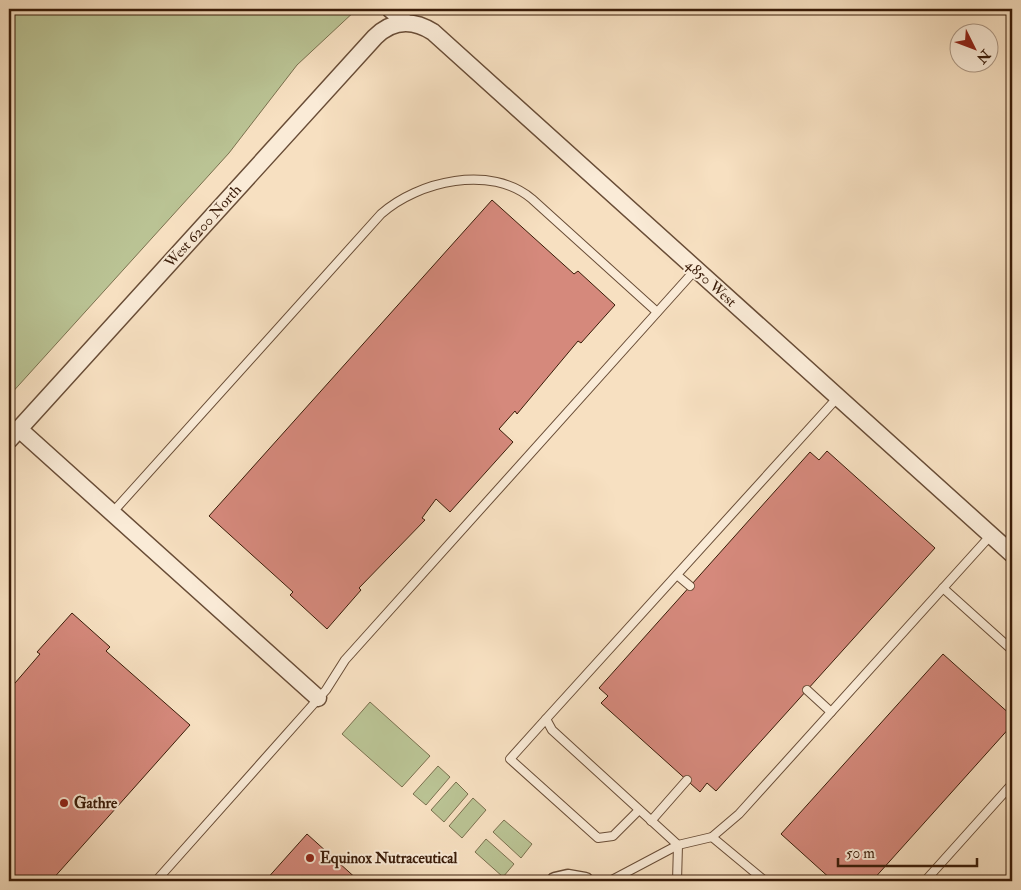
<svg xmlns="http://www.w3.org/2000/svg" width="1021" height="890" font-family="'IM FELL Double Pica',serif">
<rect width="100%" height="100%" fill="#f7e0c1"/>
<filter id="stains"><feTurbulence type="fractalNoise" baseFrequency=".004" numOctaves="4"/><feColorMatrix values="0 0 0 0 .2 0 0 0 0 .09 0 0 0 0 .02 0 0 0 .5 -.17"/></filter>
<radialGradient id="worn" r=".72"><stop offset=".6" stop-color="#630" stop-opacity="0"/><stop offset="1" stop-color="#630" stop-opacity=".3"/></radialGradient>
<g fill="#bac394" stroke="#7a704e">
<polygon points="9,9 357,9 297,65 229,153 9,396"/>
<polygon points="370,702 430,756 402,787 342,734"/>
<polygon points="438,766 450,777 426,805 413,794"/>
<polygon points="456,782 468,794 444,822 431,810"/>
<polygon points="473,798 486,810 462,838 449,826"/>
<polygon points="504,820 532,844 521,858 493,832"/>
<polygon points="486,839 514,864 503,877 475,852"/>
</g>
<g fill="#d5897c" stroke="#3a1c09">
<polygon points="492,200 574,274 578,271 615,305 581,343 578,341 517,414 515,411 499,429 513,442 450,512 436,499 422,518 425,520 359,588 361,590 327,629 290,595 293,592 209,516"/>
<polygon points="827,451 935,548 716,791 707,783 700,792 601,703 608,696 599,688 810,452 819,460"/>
<polygon points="72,613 110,647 106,651 190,725 51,881 9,881 9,690 40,654 37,652"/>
<polygon points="943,654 1012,716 1012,725 872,881 833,881 781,834"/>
<polygon points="307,834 359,881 265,881"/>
</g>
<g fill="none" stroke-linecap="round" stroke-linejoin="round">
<defs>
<g id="service">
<path d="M112,513L381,214C418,181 491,164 532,199L657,312"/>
<polyline points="677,575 690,586"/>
<polyline points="943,588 1012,650"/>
<polyline points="807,690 831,712"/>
<polyline points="546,719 510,759 598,838 613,836 639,810"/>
<polyline points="651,821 687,780"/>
<polyline points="712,837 765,881"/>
<polyline points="156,881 326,690 345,660 696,269"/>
<polyline points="610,881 678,845 712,837 739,814 991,535"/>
<polyline points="677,881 678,845 552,730 546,719 838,397"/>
<polyline points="925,881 1012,784"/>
</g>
<g id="minor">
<polyline points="390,9 405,22"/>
<polyline points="19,429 318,698"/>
<path d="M9,440L375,37C392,20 413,19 433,32L1012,554"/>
<polyline points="555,881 568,878 585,881"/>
</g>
</defs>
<use href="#service" stroke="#694d37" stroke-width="10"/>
<use href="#minor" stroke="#694d37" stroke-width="19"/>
<use href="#service" stroke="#faebd7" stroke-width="8"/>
<use href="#minor" stroke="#faebd7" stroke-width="16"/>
</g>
<g fill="#8f2418" stroke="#faebd7" stroke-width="2">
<circle cx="64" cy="803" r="5"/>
<circle cx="310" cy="858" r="5"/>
</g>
<g text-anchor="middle" stroke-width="4" stroke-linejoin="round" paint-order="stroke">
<g font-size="15" fill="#3a1c09" stroke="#faebd7">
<text transform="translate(203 226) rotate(-48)" y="5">West 6200 North</text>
<text transform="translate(711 283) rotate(42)" y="5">4850 West</text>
</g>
<g font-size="15" font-weight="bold" fill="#3a1c09" stroke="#faebd7" text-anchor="start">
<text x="74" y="808">Gathre</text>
<text x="320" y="863">Equinox Nutraceutical</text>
</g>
</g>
<rect width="1021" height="890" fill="none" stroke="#f7e0c1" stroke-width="30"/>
<rect x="10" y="10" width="1001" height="870" fill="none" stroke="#3a1c09" stroke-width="2.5"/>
<rect x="15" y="15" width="991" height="860" fill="none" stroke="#3a1c09"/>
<g transform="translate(974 48) rotate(132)"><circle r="24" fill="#faebd7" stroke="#ad9885"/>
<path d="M0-4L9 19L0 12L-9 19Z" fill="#8f2418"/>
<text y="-8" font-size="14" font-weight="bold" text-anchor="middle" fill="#3a1c09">N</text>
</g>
<path d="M838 858v8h139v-8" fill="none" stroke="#3a1c09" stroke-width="2.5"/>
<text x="846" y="858" font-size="15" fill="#3a1c09" stroke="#faebd7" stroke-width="4" paint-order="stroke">50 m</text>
<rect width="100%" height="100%" filter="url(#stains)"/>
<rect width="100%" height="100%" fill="url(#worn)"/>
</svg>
